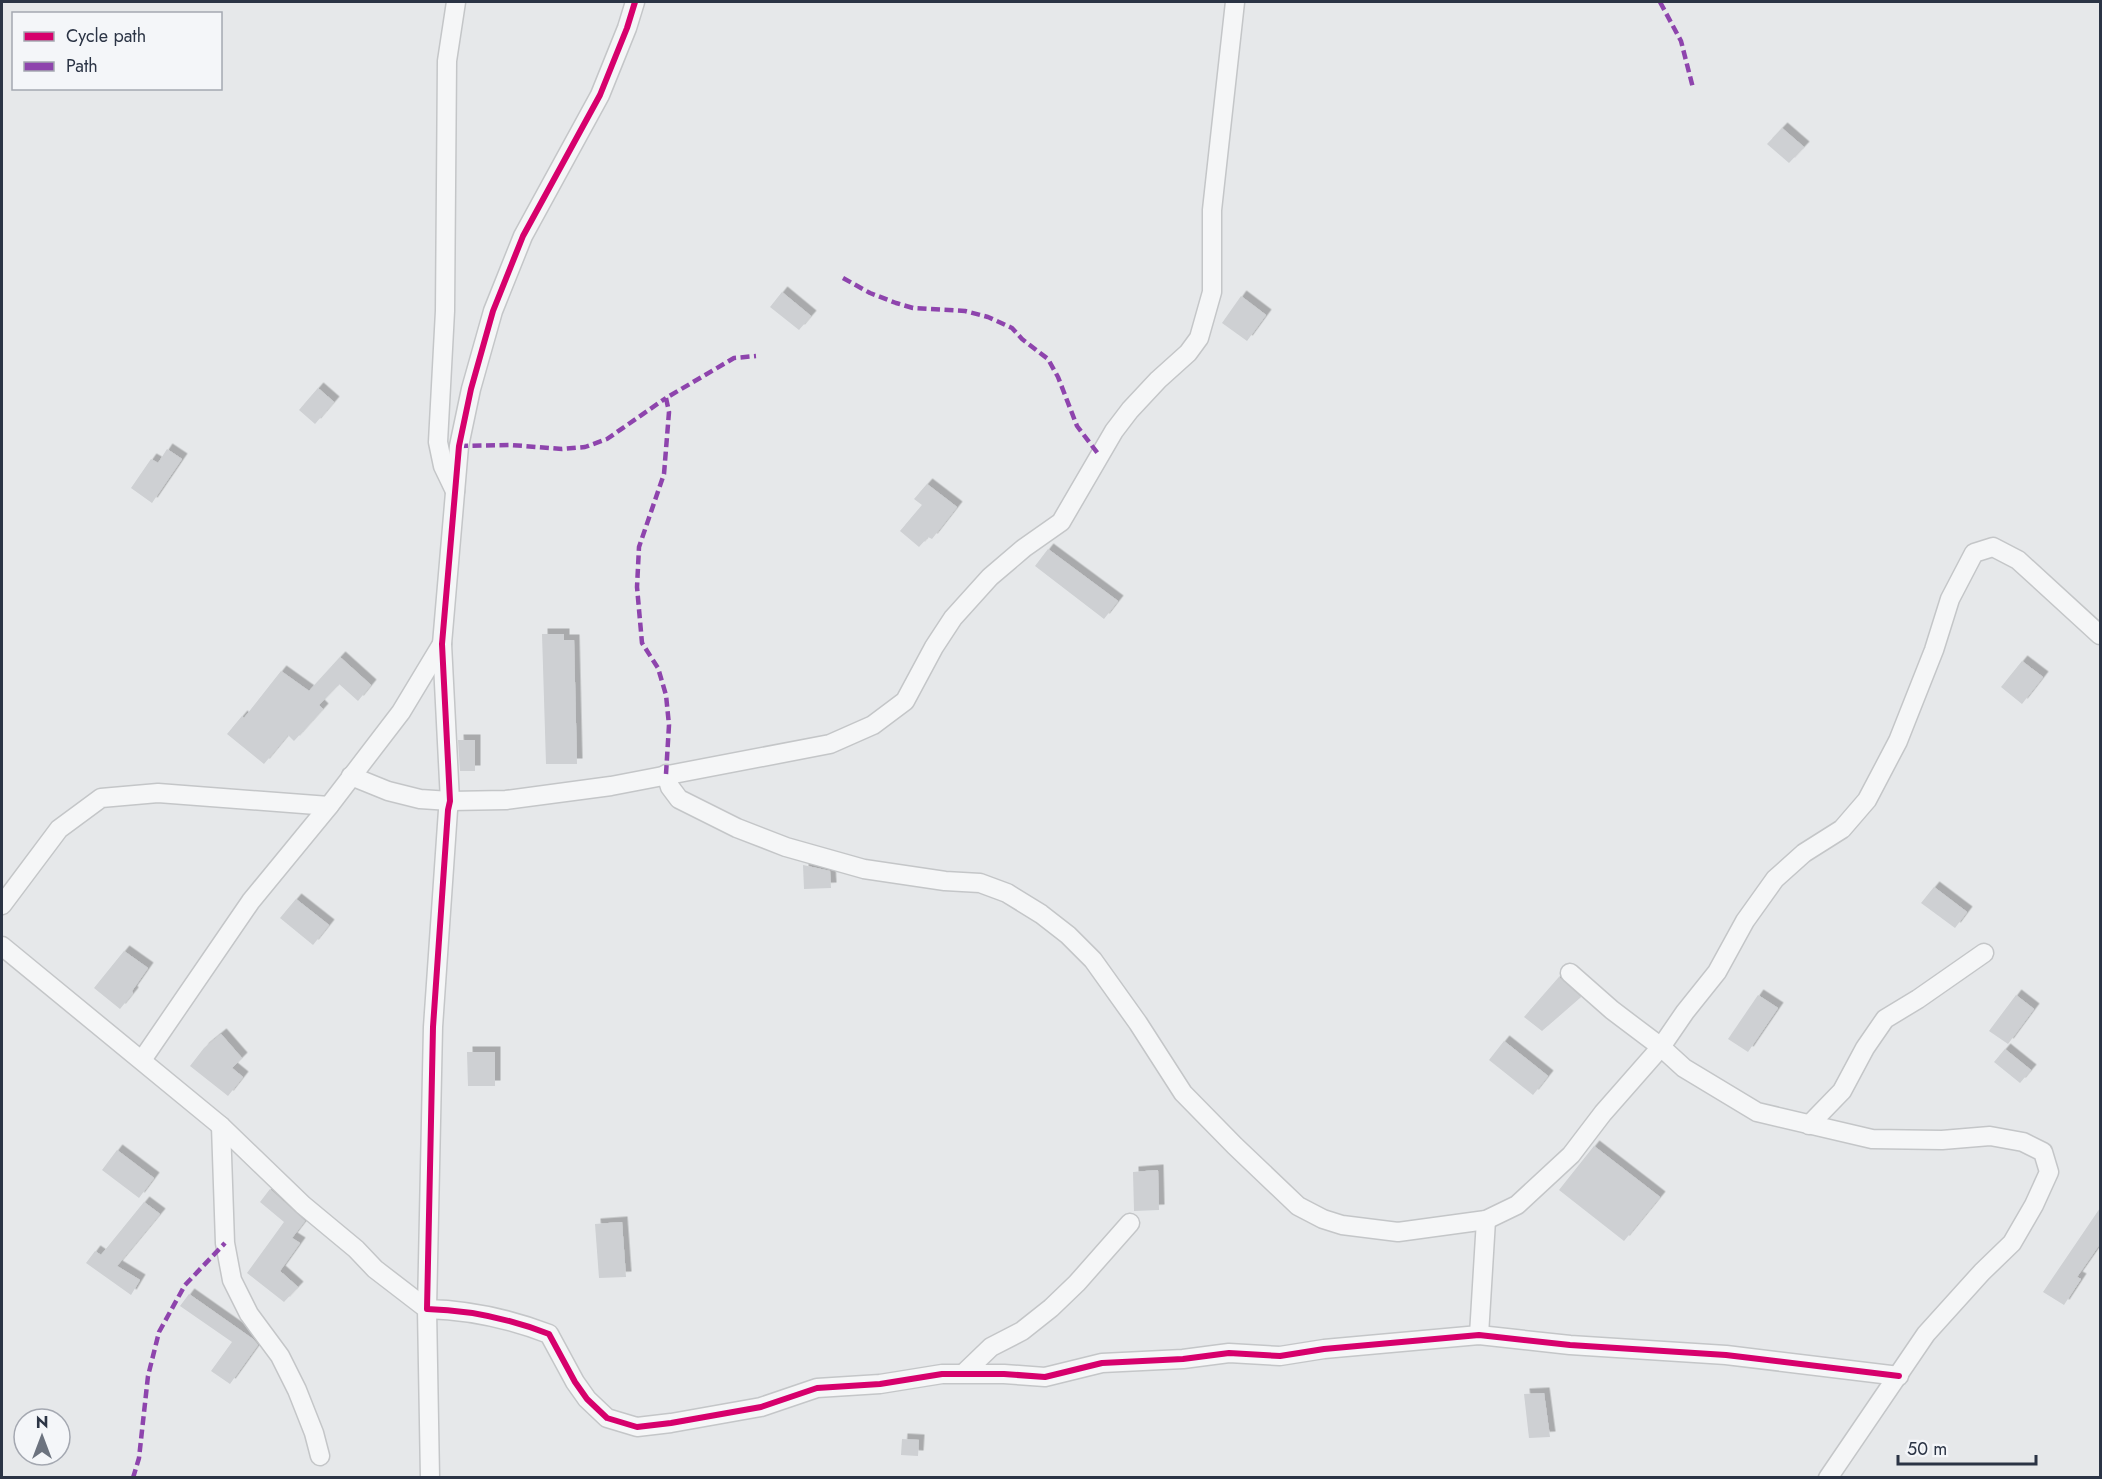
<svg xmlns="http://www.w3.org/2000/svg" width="2102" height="1479" font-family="Jost,sans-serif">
<defs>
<filter id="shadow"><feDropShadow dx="5.5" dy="-5.5" stdDeviation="0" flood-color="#0004"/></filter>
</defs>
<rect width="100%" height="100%" fill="#e6e8ea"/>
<g fill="#ced0d3" filter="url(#shadow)">
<polygon points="1782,128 1804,147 1789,163 1767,144"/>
<polygon points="782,292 811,316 799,330 770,307"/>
<polygon points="1241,296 1266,315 1247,341 1222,323"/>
<polygon points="318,388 334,402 315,424 299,410"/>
<polygon points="167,449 182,459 152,503 131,488 151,459 158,463"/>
<polygon points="927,484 957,507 932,539 928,537 919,547 900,531 922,505 914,499"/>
<polygon points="1048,549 1118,601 1104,619 1035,566"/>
<polygon points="542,634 564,634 564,640 574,640 577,764 546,764"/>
<polygon points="340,657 371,685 358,701 339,684 319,705 323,709 294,741 288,735 264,764 227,734 242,716 244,718 281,671 309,691"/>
<polygon points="2022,661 2043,677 2022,704 2001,687"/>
<polygon points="458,740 475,740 475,771 460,771"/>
<polygon points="803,865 830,871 831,888 804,889"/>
<polygon points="1934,887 1967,912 1955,928 1921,903"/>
<polygon points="296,899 329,925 313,945 280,918"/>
<polygon points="124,951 148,968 132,991 133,993 120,1009 94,988"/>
<polygon points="1559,977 1581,997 1542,1031 1524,1017"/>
<polygon points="1758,995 1778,1008 1748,1052 1728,1039"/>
<polygon points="2016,995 2034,1009 2008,1044 1989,1031"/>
<polygon points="221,1034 242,1058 232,1068 243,1077 228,1096 190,1066 204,1048"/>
<polygon points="1504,1041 1548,1076 1533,1095 1489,1060"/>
<polygon points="2005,1049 2031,1070 2020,1083 1994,1062"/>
<polygon points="467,1052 495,1052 495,1086 468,1086"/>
<polygon points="1594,1146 1660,1197 1624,1241 1559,1190"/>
<polygon points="117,1150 154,1178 139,1198 102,1170"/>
<polygon points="1158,1170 1159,1210 1134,1211 1133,1172"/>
<polygon points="270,1189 305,1221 292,1238 300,1243 280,1271 298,1287 284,1302 247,1273 284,1222 260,1202"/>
<polygon points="144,1202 160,1214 117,1266 140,1280 131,1295 86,1263 95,1251 101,1255"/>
<polygon points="2100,1208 2100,1244 2077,1277 2081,1279 2064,1305 2043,1292"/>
<polygon points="622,1222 626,1277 599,1278 595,1224"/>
<polygon points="189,1294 253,1339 258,1345 230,1384 211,1371 232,1342 180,1306"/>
<polygon points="1544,1393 1550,1437 1529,1438 1524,1394"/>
<polygon points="902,1439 919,1440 918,1456 901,1455"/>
</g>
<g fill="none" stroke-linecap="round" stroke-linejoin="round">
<defs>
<g id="street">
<path d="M635,2L627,28L600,95L523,236L493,311L471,389L459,446L442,644L450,801L448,810L433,1027L427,1309C468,1310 510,1319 549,1334L575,1382L587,1399L607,1418L637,1427L671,1423L761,1407L817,1388L880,1384L942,1374H1004L1045,1377L1102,1363L1183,1359L1229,1353L1280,1356L1324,1349L1479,1335L1570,1345L1726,1355L1899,1376"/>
<polyline points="455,491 443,466 438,442 445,311 447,61 456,2"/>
<polyline points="666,774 670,787 679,799 737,828 786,847 864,869 945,881 980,883 1007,893 1041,914 1068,935 1093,960 1138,1023 1183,1093 1235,1146 1298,1206 1323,1219 1342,1225 1398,1232 1486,1220 1517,1205 1571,1155 1603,1113 1661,1047 1685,1012 1717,972 1745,921 1775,879 1804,853 1842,829 1867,800 1898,741 1934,650 1950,599 1974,553 1993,547 2018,560 2100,635"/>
<polyline points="351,776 388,791 420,799 450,801 506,800 611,786 830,744 873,725 905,701 934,647 953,618 990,577 1024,548 1061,522 1114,431 1130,410 1158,380 1188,353 1199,338 1212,292 1212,210 1235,2"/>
<polyline points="2,905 59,829 101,798 158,793 329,806"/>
<polyline points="2,946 221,1126 303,1205 356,1249 375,1269 427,1309 430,1478"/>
<polyline points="1570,973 1612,1010 1661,1047 1684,1068 1757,1112 1872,1139 1942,1140 1990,1136 2023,1142 2043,1152 2049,1172 2034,1205 2012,1243 1982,1272 1926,1334 1828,1478"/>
<polyline points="142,1060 251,901 329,806 401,712 442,644"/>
<polyline points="1809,1125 1842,1091 1865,1048 1885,1019 1918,999 1984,953"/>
<polyline points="221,1126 225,1243 232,1280 249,1314 280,1356 297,1390 314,1433 320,1456"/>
<polyline points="1479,1335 1486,1220"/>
<polyline points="964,1373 991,1347 1022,1331 1051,1308 1077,1283 1130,1223"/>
</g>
</defs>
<use href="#street" stroke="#c4c6c8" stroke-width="21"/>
<use href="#street" stroke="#f5f6f7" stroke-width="18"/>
<g stroke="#8e44ad" stroke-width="4.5" stroke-dasharray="9 4.5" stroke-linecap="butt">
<polyline points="1660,2 1681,41 1693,88"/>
<polyline points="843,278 870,293 896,303 913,308 965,311 988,317 1012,328 1022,339 1048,359 1058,377 1077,426 1099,455"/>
<polyline points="459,446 511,445 562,449 585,447 607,439 666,398"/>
<polyline points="666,774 669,725 666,695 658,668 642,643 637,587 639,547 664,474 669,412 666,398 734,358 756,356"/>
<polyline points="133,1478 139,1458 148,1376 159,1332 185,1285 225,1243"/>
</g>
<defs>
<path id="cycleway" d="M635,2L627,28L600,95L523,236L493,311L471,389L459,446L442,644L450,801L448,810L433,1027L427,1309C468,1310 510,1319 549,1334L575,1382L587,1399L607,1418L637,1427L671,1423L761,1407L817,1388L880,1384L942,1374H1004L1045,1377L1102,1363L1183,1359L1229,1353L1280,1356L1324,1349L1479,1335L1570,1345L1726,1355L1899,1376"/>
</defs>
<use href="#cycleway" stroke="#f4f6f9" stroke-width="10"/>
<use href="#cycleway" stroke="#d6006c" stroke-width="6"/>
</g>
<rect width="2102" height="1479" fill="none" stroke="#2b3445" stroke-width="6"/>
<rect x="12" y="12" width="210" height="78" fill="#f4f6f9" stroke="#a4a8b1" stroke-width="1.5"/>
<rect x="24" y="32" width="30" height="9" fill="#d6006c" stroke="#a4a8b1" stroke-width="1.5"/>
<text x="66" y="42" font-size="18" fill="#2b3445">Cycle path</text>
<rect x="24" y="62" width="30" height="9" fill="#8e44ad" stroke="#a4a8b1" stroke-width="1.5"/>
<text x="66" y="72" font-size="18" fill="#2b3445">Path</text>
<g transform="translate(42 1437)"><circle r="28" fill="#f4f6f9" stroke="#a4a8b1" stroke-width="1.5"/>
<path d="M0-4.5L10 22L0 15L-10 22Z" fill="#6c737f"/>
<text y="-9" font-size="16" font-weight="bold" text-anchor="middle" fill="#2b3445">N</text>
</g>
<path d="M1898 1455v9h138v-9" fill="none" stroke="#2b3445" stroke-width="3"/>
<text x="1907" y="1455" font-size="18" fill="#2b3445" stroke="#f4f6f9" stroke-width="4.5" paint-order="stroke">50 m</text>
</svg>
